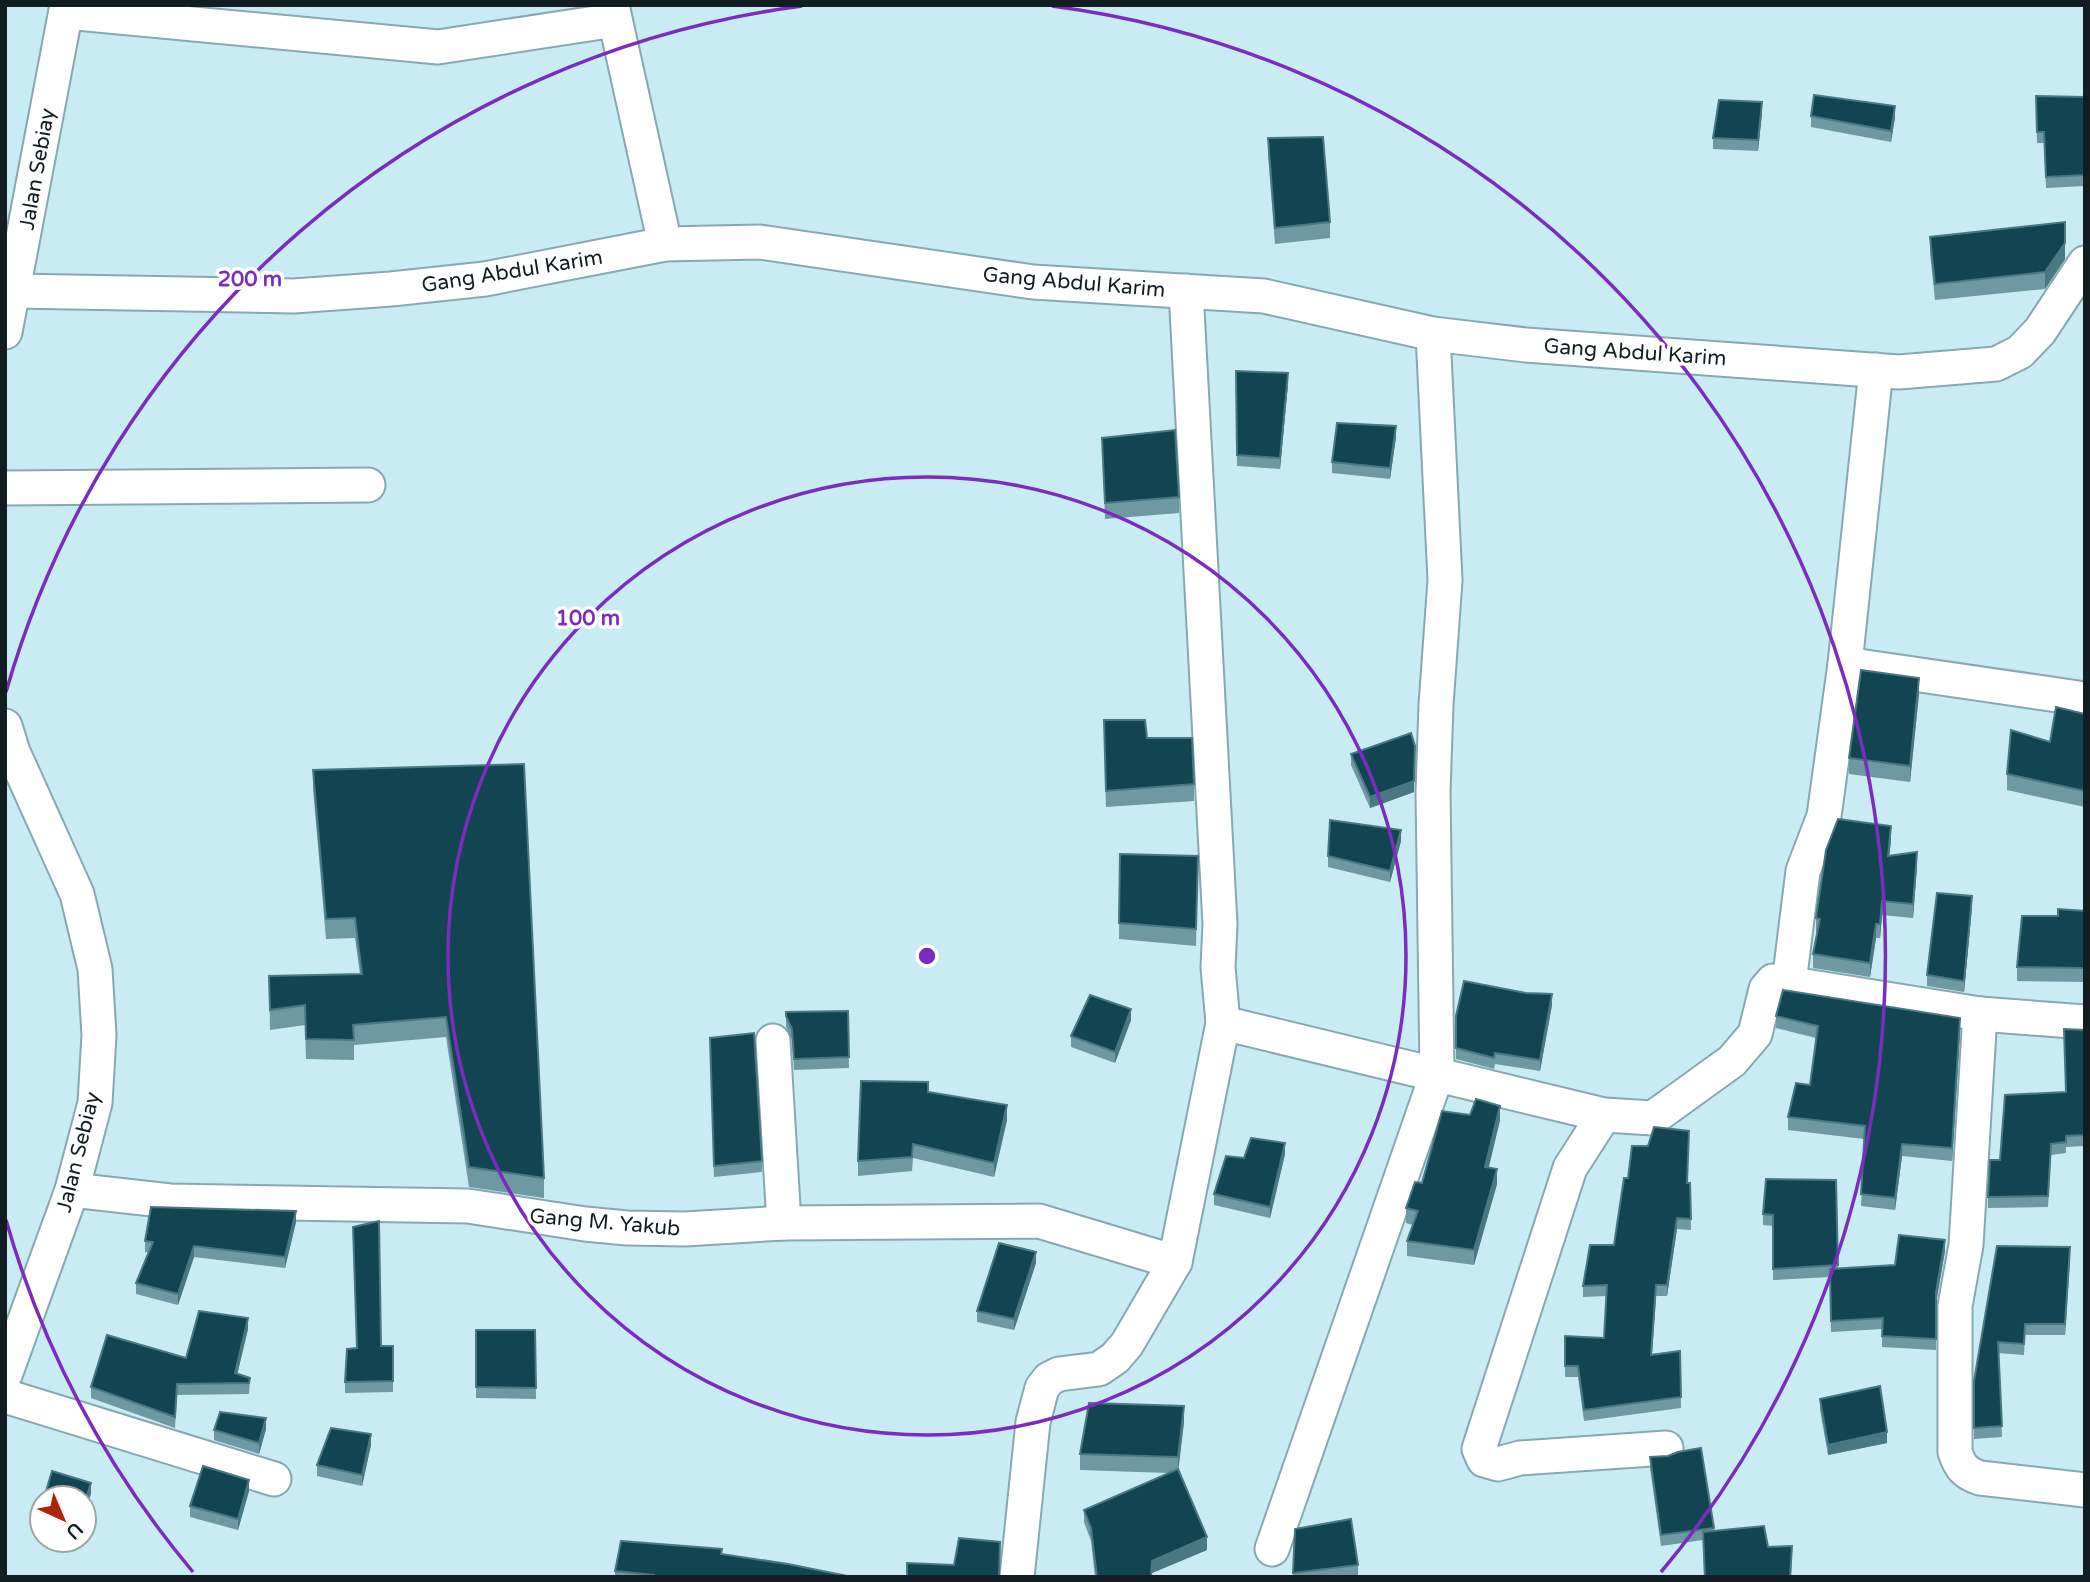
<svg xmlns="http://www.w3.org/2000/svg" width="2090" height="1582" font-family="'Varela Round',sans-serif">
<rect width="100%" height="100%" fill="#c9ebf4"/>
<g fill="none" stroke-linecap="round" stroke-linejoin="round">
<defs>
<g id="minor">
<polyline points="612,5 665,244"/>
<polyline points="66,12 438,47 615,20"/>
<polyline points="14,291 294,296 391,289 485,279 665,244 760,242 1033,282 1264,296 1433,334 1526,345 1899,372 1996,364 2020,352 2040,331 2085,263"/>
<polyline points="5,332 67,5"/>
<polyline points="5,488 368,485"/>
<polyline points="1845,664 2085,699"/>
<polyline points="5,726 13,752 77,894 95,969 99,1035 95,1103 72,1190 5,1375"/>
<polyline points="1789,983 1803,871 1824,816 1845,664 1876,370"/>
<path d="M1980,1014L1966,1245L1955,1306V1452C1960,1467 1965,1473 1980,1478L2085,1490"/>
<polyline points="1223,1023 1604,1115 1653,1118 1732,1061 1755,1034 1766,989 1773,981 1980,1014 2085,1022"/>
<polyline points="773,1041 784,1223"/>
<polyline points="1604,1115 1570,1168 1479,1449 1484,1460 1498,1464 1520,1458 1666,1448"/>
<polyline points="72,1190 170,1201 468,1206 585,1224 627,1228 685,1229 784,1223 1039,1221 1175,1262"/>
<polyline points="5,1396 274,1479"/>
<polyline points="1272,1549 1437,1074 1433,792 1436,705 1445,580 1433,334"/>
<polyline points="1017,1577 1033,1422 1042,1388 1049,1379 1059,1374 1099,1369 1115,1358 1127,1344 1175,1262 1223,1023 1218,967 1220,924 1186,291"/>
</g>
</defs>
<use href="#minor" stroke="#88a8b1" stroke-width="37"/>
<use href="#minor" stroke="#fff" stroke-width="33"/>
</g>
<g fill="#6e98a2">
<polygon points="2036,96 2085,97 2085,186 2046,188 2044,143 2037,143"/>
<polygon points="1762,113 1758,151 1713,149 1713,138"/>
<polygon points="1811,116 1895,117 1891,142 1811,127"/>
<polygon points="1268,138 1330,222 1330,238 1275,244 1268,154"/>
<polygon points="1930,237 2065,259 2045,289 1935,300 1930,253"/>
<polygon points="1236,371 1288,384 1280,469 1237,466"/>
<polygon points="1396,437 1390,479 1332,473 1332,462"/>
<polygon points="1102,438 1179,497 1179,513 1105,519"/>
<polygon points="1919,694 1910,782 1849,774 1849,758"/>
<polygon points="2085,714 2085,807 2007,790 2007,774"/>
<polygon points="1104,736 1147,738 1194,784 1194,801 1106,807"/>
<polygon points="1351,754 1414,792 1370,808 1351,765"/>
<polygon points="313,770 544,1178 544,1198 469,1187 446,1037 354,1045 354,1060 306,1059 305,1025 270,1030 269,976 360,974 355,938 326,939 313,789"/>
<polygon points="1891,840 1889,855 1917,866 1913,918 1882,915 1880,938 1876,938 1870,977 1813,968 1813,954 1817,932 1816,932 1816,918"/>
<polygon points="1401,841 1390,882 1328,867 1328,856"/>
<polygon points="1120,854 1198,856 1196,946 1119,939"/>
<polygon points="1972,907 1964,992 1927,986 1927,975"/>
<polygon points="2085,911 2085,982 2017,981 2017,967"/>
<polygon points="1552,1005 1540,1071 1495,1064 1494,1069 1456,1059 1456,1016"/>
<polygon points="848,1011 849,1068 794,1070 792,1040 786,1027 786,1016"/>
<polygon points="1776,1016 1960,1030 1952,1161 1902,1156 1895,1210 1861,1206 1864,1139 1788,1130 1788,1117 1810,1085 1816,1038 1776,1028"/>
<polygon points="1131,1020 1115,1063 1071,1047 1071,1036"/>
<polygon points="2085,1030 2085,1146 2066,1147 2066,1153 2051,1155 2048,1207 1988,1208 1988,1197 2000,1160 2065,1092"/>
<polygon points="710,1038 762,1161 762,1172 714,1177"/>
<polygon points="928,1093 1007,1120 994,1177 913,1158 912,1171 858,1176 858,1161"/>
<polygon points="1500,1120 1489,1167 1497,1184 1474,1265 1407,1256 1407,1241 1413,1225 1406,1223 1406,1208 1422,1183"/>
<polygon points="1285,1154 1270,1218 1214,1205 1214,1194 1244,1158"/>
<polygon points="1628,1178 1690,1183 1691,1230 1677,1229 1667,1296 1656,1296 1652,1354 1680,1351 1681,1408 1584,1421 1578,1377 1565,1377 1565,1336 1604,1338 1606,1296 1583,1297 1583,1286 1614,1245"/>
<polygon points="1836,1180 1838,1269 1895,1265 1945,1251 1936,1303 1936,1350 1882,1347 1882,1329 1831,1332 1830,1277 1773,1280 1773,1226 1763,1225 1763,1214"/>
<polygon points="296,1222 285,1268 194,1257 178,1305 136,1294 136,1283 149,1253 145,1252 145,1241"/>
<polygon points="1997,1246 2070,1258 2065,1335 2025,1335 2024,1355 1998,1353 2002,1437 1974,1439 1974,1381"/>
<polygon points="1036,1263 1014,1330 977,1322 977,1311"/>
<polygon points="248,1329 237,1374 250,1378 249,1394 177,1395 175,1428 91,1398 91,1387 186,1358"/>
<polygon points="476,1330 535,1330 536,1399 476,1398"/>
<polygon points="381,1346 393,1346 393,1392 345,1393 345,1382"/>
<polygon points="1820,1399 1887,1443 1828,1455 1820,1410"/>
<polygon points="1184,1422 1178,1469 1207,1550 1152,1573 1152,1577 1095,1577 1091,1541 1084,1522 1084,1510 1168,1473 1080,1470 1080,1454"/>
<polygon points="266,1429 259,1454 214,1440 214,1430"/>
<polygon points="371,1445 362,1486 317,1476 317,1465"/>
<polygon points="1650,1457 1714,1528 1714,1531 1768,1547 1792,1562 1791,1577 1704,1577 1703,1540 1661,1546 1650,1468"/>
<polygon points="249,1491 238,1530 190,1517 190,1506"/>
<polygon points="1295,1529 1358,1565 1358,1576 1350,1577 1293,1577"/>
<polygon points="722,1554 852,1577 615,1577 615,1571"/>
</g>
<g fill="#497782">
<polygon points="1762,102 1762,113 1758,151 1758,140"/>
<polygon points="1895,106 1895,117 1891,142 1891,131"/>
<polygon points="2065,222 2065,259 2045,289 2045,272"/>
<polygon points="1288,373 1288,384 1280,469 1280,458"/>
<polygon points="1396,426 1396,437 1390,479 1390,468"/>
<polygon points="1919,678 1919,694 1910,782 1910,766"/>
<polygon points="1415,746 1414,792 1370,808 1370,797"/>
<polygon points="1891,826 1891,840 1888,869 1888,856"/>
<polygon points="1401,830 1401,841 1390,882 1390,871"/>
<polygon points="1917,852 1917,866 1913,918 1913,904"/>
<polygon points="1972,896 1972,907 1964,992 1964,981"/>
<polygon points="1882,901 1882,915 1880,938 1880,924"/>
<polygon points="1876,924 1876,938 1870,977 1870,963"/>
<polygon points="1552,994 1552,1005 1540,1071 1540,1060"/>
<polygon points="1131,1009 1131,1020 1115,1063 1115,1052"/>
<polygon points="1960,1018 1960,1030 1952,1161 1952,1148"/>
<polygon points="1007,1105 1007,1120 994,1177 994,1163"/>
<polygon points="1500,1106 1500,1120 1485,1182 1485,1167"/>
<polygon points="1285,1143 1285,1154 1270,1218 1270,1207"/>
<polygon points="1902,1144 1902,1156 1895,1210 1895,1198"/>
<polygon points="1497,1169 1497,1184 1474,1265 1474,1250"/>
<polygon points="296,1211 296,1222 285,1268 285,1257"/>
<polygon points="1677,1218 1677,1229 1667,1296 1667,1285"/>
<polygon points="1945,1240 1945,1251 1936,1303 1936,1350 1936,1292"/>
<polygon points="194,1246 194,1257 178,1305 178,1294"/>
<polygon points="2070,1247 2070,1258 2065,1335 2065,1324"/>
<polygon points="1036,1252 1036,1263 1014,1330 1014,1319"/>
<polygon points="1656,1285 1656,1296 1651,1366 1651,1355"/>
<polygon points="248,1318 248,1329 235,1384 235,1373"/>
<polygon points="1184,1406 1184,1422 1178,1473 1178,1457"/>
<polygon points="266,1418 266,1429 259,1454 259,1443"/>
<polygon points="1887,1432 1887,1443 1828,1455 1828,1445"/>
<polygon points="371,1434 371,1445 362,1486 362,1475"/>
<polygon points="249,1480 249,1491 238,1530 238,1519"/>
<polygon points="91,1483 91,1494 84,1515 84,1504"/>
<polygon points="1207,1537 1207,1550 1152,1573 1152,1561"/>
</g>
<g fill="#124551" stroke="#497782" stroke-width="2">
<polygon points="1814,95 1895,106 1891,131 1811,116"/>
<polygon points="2036,96 2085,97 2085,175 2046,177 2044,132 2037,132"/>
<polygon points="1719,100 1762,102 1758,140 1713,138"/>
<polygon points="1323,137 1330,222 1275,228 1268,138"/>
<polygon points="2065,222 2065,243 2045,272 1935,284 1930,237"/>
<polygon points="1236,371 1288,373 1280,458 1237,455"/>
<polygon points="1337,423 1396,426 1390,468 1332,462"/>
<polygon points="1175,430 1179,497 1105,503 1102,438"/>
<polygon points="1861,670 1919,678 1910,766 1849,758"/>
<polygon points="2056,707 2085,714 2085,791 2007,774 2011,730 2050,742"/>
<polygon points="1104,720 1145,720 1147,738 1192,738 1194,784 1106,791"/>
<polygon points="1411,733 1415,746 1414,781 1370,797 1351,754"/>
<polygon points="524,764 544,1178 469,1167 446,1017 353,1025 354,1040 306,1039 305,1005 270,1010 269,976 362,974 355,918 326,919 313,770"/>
<polygon points="1838,819 1891,826 1888,856 1917,852 1913,904 1882,901 1880,924 1876,924 1870,963 1813,954 1820,919 1816,918 1826,850"/>
<polygon points="1330,820 1401,830 1390,871 1328,856"/>
<polygon points="1120,854 1198,856 1196,929 1119,923"/>
<polygon points="1937,893 1972,896 1964,981 1927,975"/>
<polygon points="2058,909 2085,911 2085,968 2017,967 2022,916 2058,916"/>
<polygon points="1464,981 1526,993 1552,994 1540,1060 1495,1053 1494,1058 1456,1048 1456,1016"/>
<polygon points="1783,990 1960,1018 1952,1148 1902,1144 1895,1198 1861,1194 1865,1126 1788,1117 1796,1083 1810,1085 1818,1026 1776,1016"/>
<polygon points="1090,995 1131,1009 1115,1052 1071,1036"/>
<polygon points="848,1011 849,1057 794,1059 792,1029 786,1016 786,1012"/>
<polygon points="2064,1029 2085,1030 2085,1135 2066,1136 2066,1142 2051,1144 2048,1196 1988,1197 1990,1160 2000,1160 2005,1095 2066,1092"/>
<polygon points="754,1033 762,1161 714,1166 710,1038"/>
<polygon points="861,1081 928,1082 928,1092 1007,1105 994,1163 913,1144 912,1157 858,1161"/>
<polygon points="1476,1099 1500,1106 1485,1167 1497,1169 1474,1250 1407,1241 1418,1211 1406,1208 1415,1182 1422,1183 1442,1111 1470,1115"/>
<polygon points="1654,1127 1689,1131 1687,1183 1690,1183 1691,1219 1677,1218 1667,1285 1656,1285 1651,1355 1680,1351 1681,1397 1584,1410 1578,1366 1565,1366 1565,1336 1604,1338 1607,1285 1583,1286 1590,1245 1614,1245 1624,1178 1628,1178 1632,1146 1648,1146"/>
<polygon points="1251,1138 1285,1143 1270,1207 1214,1194 1226,1156 1244,1158"/>
<polygon points="1766,1179 1836,1180 1838,1265 1773,1269 1773,1215 1763,1214"/>
<polygon points="151,1207 296,1211 285,1257 194,1246 178,1294 136,1283 153,1242 145,1241"/>
<polygon points="379,1221 381,1346 393,1346 393,1381 345,1382 347,1349 357,1348 353,1227"/>
<polygon points="1899,1235 1945,1240 1936,1292 1936,1339 1882,1336 1883,1318 1831,1321 1830,1269 1895,1265"/>
<polygon points="999,1243 1036,1252 1014,1319 977,1311"/>
<polygon points="1997,1246 2070,1247 2065,1324 2025,1324 2024,1344 1998,1342 2002,1426 1974,1428 1974,1381"/>
<polygon points="199,1311 248,1318 235,1373 250,1378 249,1383 177,1384 175,1417 91,1387 107,1335 186,1358"/>
<polygon points="476,1330 535,1330 536,1388 476,1387"/>
<polygon points="1880,1386 1887,1432 1828,1445 1820,1399"/>
<polygon points="1089,1403 1184,1406 1178,1457 1080,1454"/>
<polygon points="220,1412 266,1418 259,1443 214,1430"/>
<polygon points="331,1428 371,1434 362,1475 317,1465"/>
<polygon points="1701,1448 1714,1528 1661,1535 1650,1457 1668,1456 1678,1452"/>
<polygon points="203,1466 249,1480 238,1519 190,1506"/>
<polygon points="1178,1469 1207,1537 1152,1561 1151,1577 1097,1577 1091,1528 1084,1510"/>
<polygon points="52,1471 91,1483 84,1504 84,1498 44,1498"/>
<polygon points="1351,1519 1358,1565 1293,1573 1295,1529"/>
<polygon points="1764,1526 1768,1547 1792,1546 1790,1577 1705,1577 1703,1532"/>
<polygon points="959,1538 1000,1542 999,1577 907,1577 907,1563 954,1565"/>
<polygon points="621,1541 722,1549 721,1554 788,1564 852,1577 654,1577 654,1575 615,1571"/>
</g>
<g fill="none" stroke="#7b2cbf" stroke-width="3.5">
<circle cx="927" cy="956" r="479"/>
<path d="M193 1572A958 958 0 0 1 6 1220M6 692A958 958 0 0 1 802 6M1052 6A958 958 0 0 1 1661 1572"/>
</g>
<g text-anchor="middle" stroke-width="7" stroke-linejoin="round" paint-order="stroke">
<g font-size="21" fill="#111d21" stroke="#fff">
<text transform="translate(37 169) rotate(-80)" y="7">Jalan Sebiay</text>
<text transform="translate(512 271) rotate(-9)" y="7">Gang Abdul Karim</text>
<text transform="translate(1074 282) rotate(5)" y="7">Gang Abdul Karim</text>
<text transform="translate(1635 352) rotate(4)" y="7">Gang Abdul Karim</text>
<text transform="translate(78 1152) rotate(-76)" y="7">Jalan Sebiay</text>
<text transform="translate(605 1222) rotate(5)" y="7">Gang M. Yakub</text>
</g>
</g>
<circle cx="927" cy="956" r="10" fill="#7b2cbf" stroke="#fff" stroke-width="3.5"/>
<g font-size="21" text-anchor="middle" font-weight="bold" fill="#7b2cbf" stroke="#fff" stroke-width="7" stroke-linejoin="round" paint-order="stroke">
<text x="250" y="286">200 m</text>
<text x="588" y="625">100 m</text>
</g>
<rect width="2090" height="1582" fill="none" stroke="#111d21" stroke-width="14"/>
<g transform="translate(63 1519) rotate(136)"><circle r="33" fill="#ffffff" stroke="#a0a5a6" stroke-width="2"/>
<path d="M0-5L12 26L0 18L-12 26Z" fill="#af2205"/>
<text y="-10" font-size="19" font-weight="bold" text-anchor="middle" fill="#111d21">U</text>
</g>
</svg>
